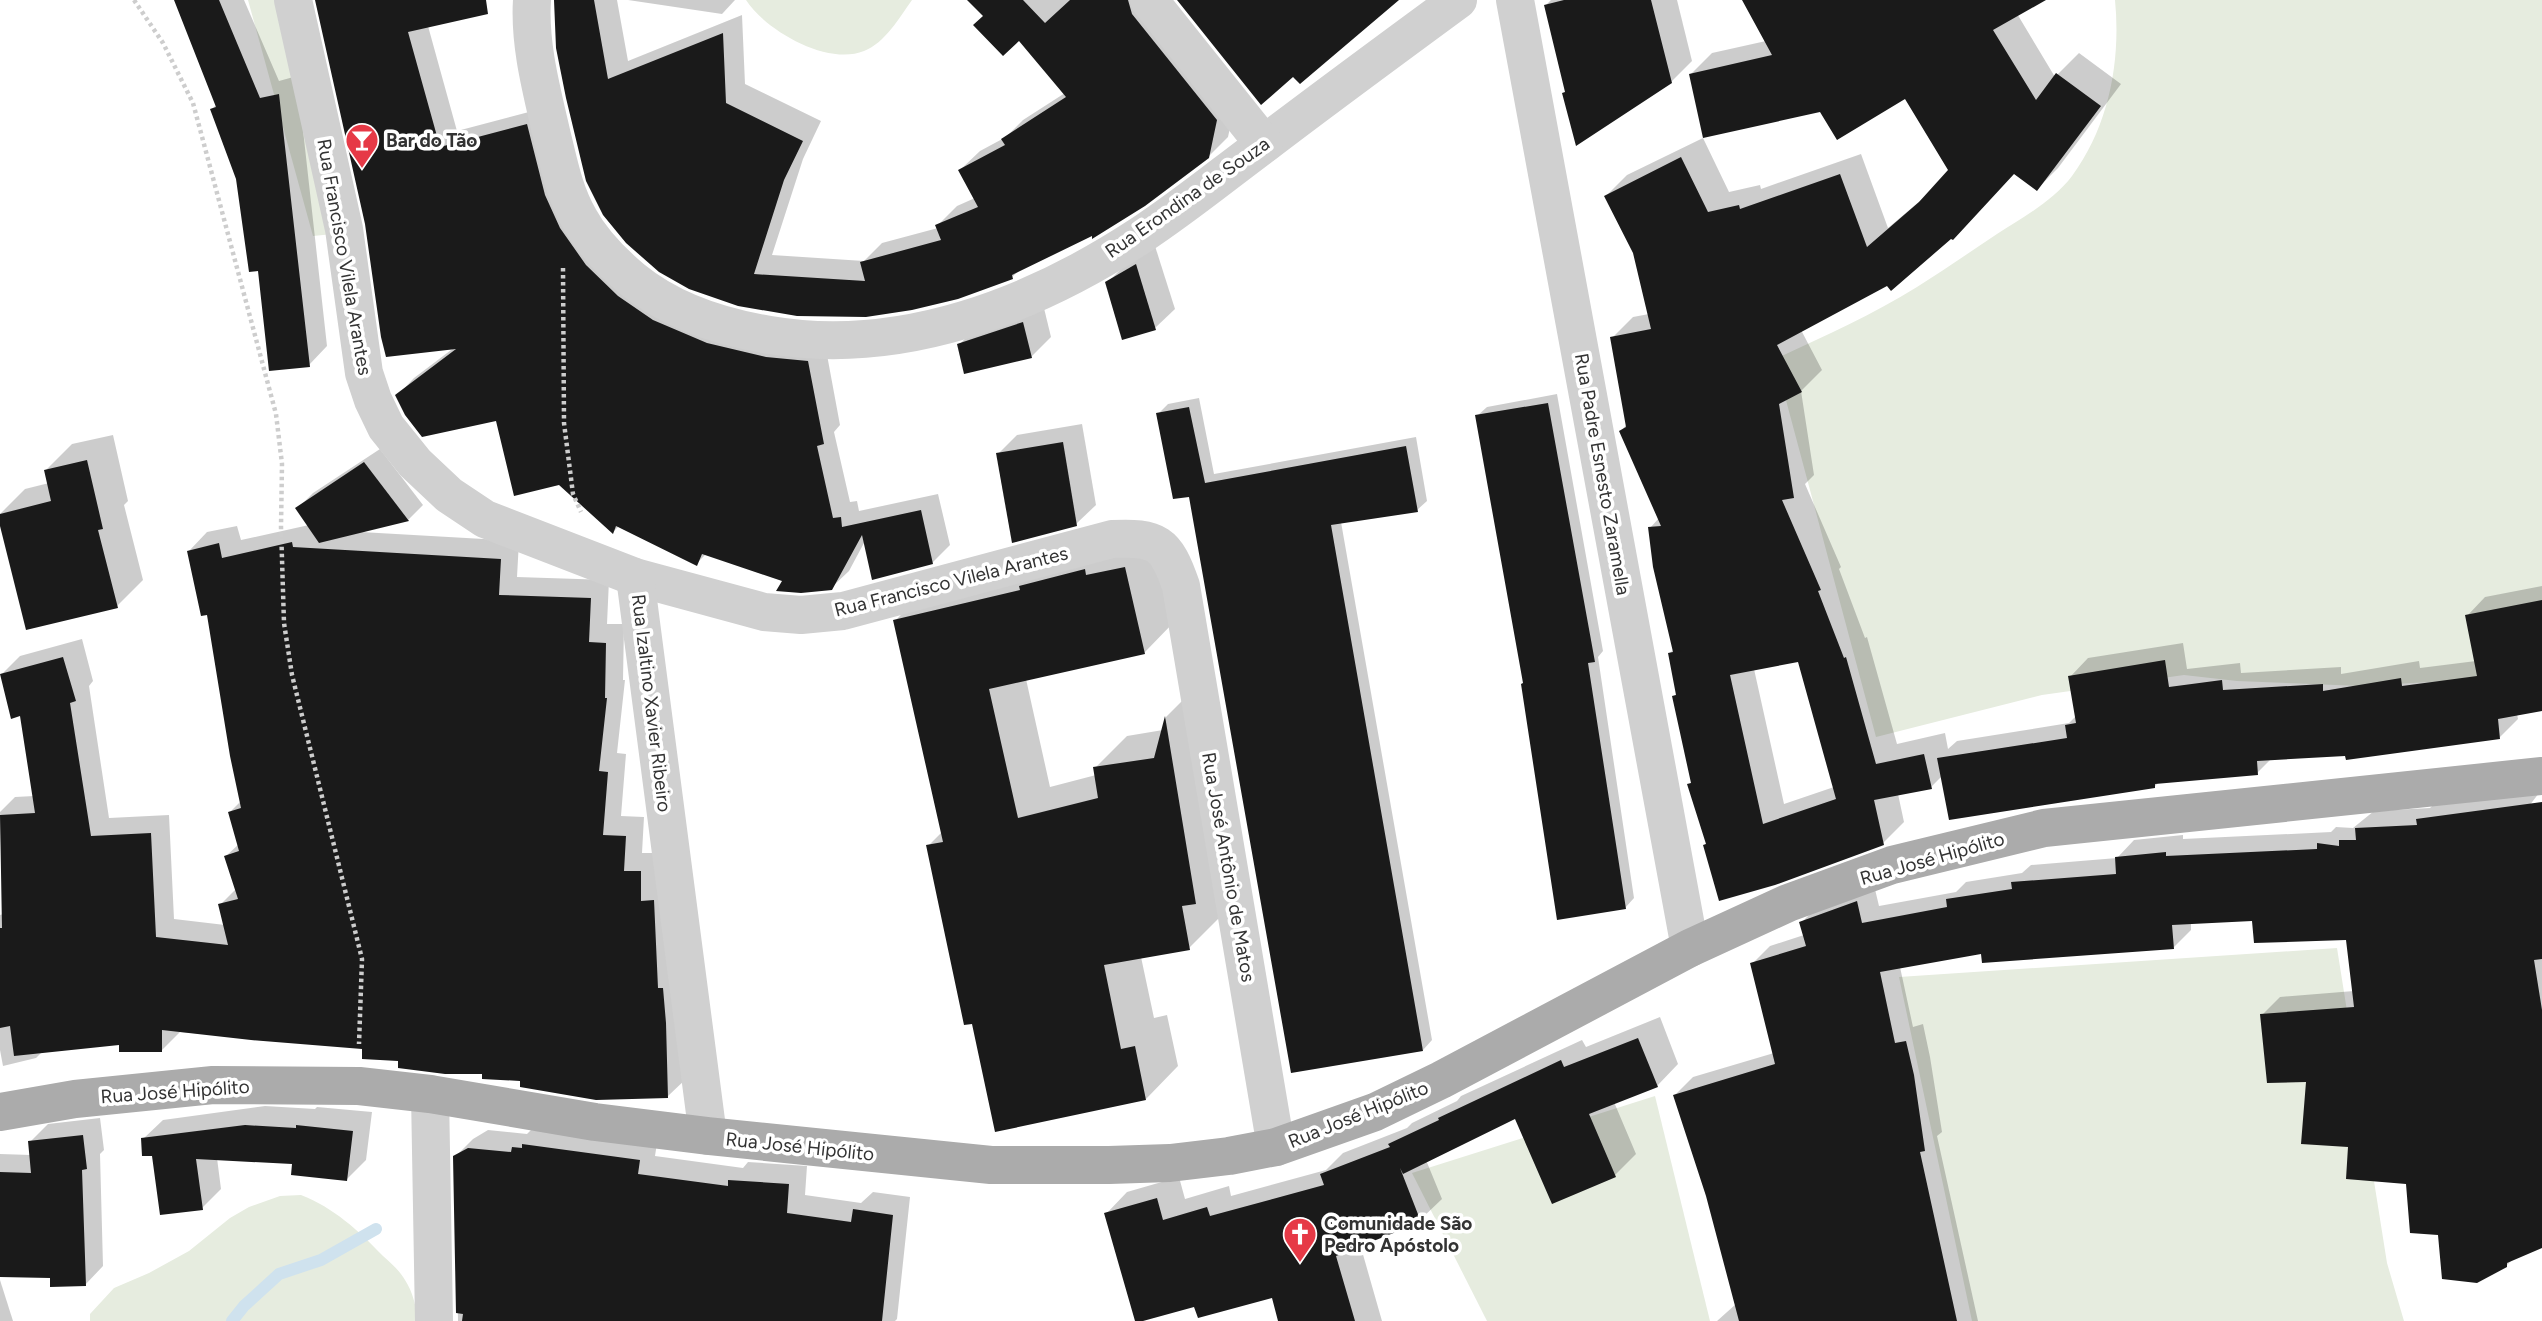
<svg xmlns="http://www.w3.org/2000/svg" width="2542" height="1321" font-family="Figtree,sans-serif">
<rect width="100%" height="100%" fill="#fff"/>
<g fill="#e6ecdf">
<polygon points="248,0 290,0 343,233 313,236"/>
<path d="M746,0H912C899,18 885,43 864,51C828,66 766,31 746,0Z"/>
<path d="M2115,0H2542V663L2481,679L2361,686L2237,681L2184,675L2042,695L1876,737L1775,359C1823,337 1872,315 1917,287C1944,270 1970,252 1997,234C2022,218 2053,201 2072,176C2109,126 2121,61 2115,0Z"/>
<polygon points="2337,948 2387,1263 2404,1321 1972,1321 1899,977"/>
<polygon points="1655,1096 1710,1321 1487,1321 1412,1173"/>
<path d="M301,1195C334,1208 358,1230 383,1256C391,1263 400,1271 405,1280C413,1292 416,1307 418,1321H90V1314L114,1288L149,1273L189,1251L230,1218L249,1207L280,1196Z"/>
</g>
<g fill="#0003" fill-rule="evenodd">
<polygon points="176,0 244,0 279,81 297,76 327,346 309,365 260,269 237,179 212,109 217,104"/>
<polygon points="317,0 477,0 428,26 457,131 544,108 561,177 635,279 825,344 840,425 834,432 850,502 857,501 859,511 938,494 950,545 932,563 865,541 849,571 831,588 785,580 706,554 696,564 619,526 613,532 497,419 397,396 414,378 455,347 367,226"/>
<polygon points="581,0 617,0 628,61 742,15 745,84 821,121 803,159 772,255 864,261 882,243 938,228 937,226 957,206 975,198 960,170 980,151 1006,137 1023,120 1065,93 1019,39 985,16 970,0 1156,0 1236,100 1228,137 1208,157 1093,234 1021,269 1012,277 739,304 564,81"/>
<polygon points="628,0 735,0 722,14"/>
<polygon points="1551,0 1677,0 1692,61 1671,82 1566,91 1546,5"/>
<path d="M1744,0H2028L2016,12L2055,77L2079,53L2121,84L2058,168L2037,189L2015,172L1951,237L1888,284L1801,330L1822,370L1801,391L1814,475L1805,484L1841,567L1839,569L1865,638L1867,637L1897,744L1945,733L1948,749L1957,741L2069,723L2076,716L2070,677L2088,658L2183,643L2187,669L2240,663L2241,673L2341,667V674L2419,661L2420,668L2476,661L2467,616L2485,597L2542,586V709L2517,714L2518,719L2500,737L2347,754L2272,758L2257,773L2159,782L2155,786L1942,776L1931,787L1898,794L1904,822L1883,843L1705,845L1707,842L1689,785L1693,781L1674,696L1678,693L1670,653L1674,649L1650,528L1659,518L1621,431L1627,424L1612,338L1633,317L1649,314L1635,253L1606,196L1627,175L1703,138L1729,192L1760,185L1761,189L1861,154L1888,228L1934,189L1950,170L1906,97L1821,110L1691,74L1712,53L1766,41ZM1799,660L1834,787L1784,804L1754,669Z"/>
<polygon points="1155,246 1175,309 1155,328 1107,283 1127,263"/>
<polygon points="1043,304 1051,337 1031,357 959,345 978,325"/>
<polygon points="1557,394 1603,651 1598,657 1634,898 1625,908 1525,682 1477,416 1487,407"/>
<polygon points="1199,398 1214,474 1416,437 1427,501 1417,510 1341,522 1432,1040 1423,1050 1158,414 1168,404"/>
<polygon points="1082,424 1096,505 1076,524 998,454 1017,435"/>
<polygon points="113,435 128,501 124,505 143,580 117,606 0,519 0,514 25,489 49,483 46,470 72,444"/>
<polygon points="380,449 423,505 408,520 361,532 519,541 517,577 609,580 607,624 624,624 623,680 625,680 617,753 626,754 621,816 644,817 642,853 659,853 687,1078 668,1096 400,1059 364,1047 180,1032 161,1051 121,1043 43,1051 36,1058 3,1066 0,1050 0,915 3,914 0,812 15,797 34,796 22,714 1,675 20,656 82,639 93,681 89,686 109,818 169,815 174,919 225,925 220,905 237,888 226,856 239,844 230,812 241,801 209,613 189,551 207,532 237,526 241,540 309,525 298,508 313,493"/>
<polygon points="1157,535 1176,620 1144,653 1026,679 1050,787 1096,775 1095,768 1127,736 1163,730 1166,717 1197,686 1221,916 1189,948 1141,957 1154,1018 1167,1015 1178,1066 1146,1099 974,1021 928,846 942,832 895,621 927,588"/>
<polygon points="2542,789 2486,863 2542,826 2542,1246 2513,1259 2506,1266 2440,1233 2408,1182 2350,1146 2262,1015 2280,997 2354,991 2348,938 2253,919 2191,922 2191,930 2174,947 1983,952 1900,967 1913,1027 1923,1024 1930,1057 1942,1132 1937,1136 1978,1321 1717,1321 1736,1304 1707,1195 1675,1095 1693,1077 1774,1053 1752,964 1770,946 1804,935 1801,923 1819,905 1874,885 1879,906 1956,892 1966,882 2022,873 2031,865 2117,858 2134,840 2183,835 2183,839 2331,832 2336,827 2353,828 2374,811 2430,808 2436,802"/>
<polygon points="1660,1017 1678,1064 1657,1086 1614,1102 1636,1154 1615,1175 1516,1116 1426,1160 1442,1199 1420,1220 1360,1244 1382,1321 1280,1321 1273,1296 1196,1305 1136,1321 1106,1214 1127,1192 1179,1177 1185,1199 1229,1186 1231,1196 1326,1170 1343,1153 1407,1128 1412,1123 1457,1101 1461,1096 1582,1040 1586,1047"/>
<polygon points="265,1106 315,1109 317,1107 372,1112 366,1160 347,1179 294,1162 217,1158 221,1189 202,1208 153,1154 143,1139 163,1120"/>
<polygon points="100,1118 104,1150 100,1154 103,1266 85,1285 52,1276 0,1275 0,1154 31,1155 30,1142 48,1124"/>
<polygon points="488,1130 527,1134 531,1130 657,1143 655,1156 743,1168 748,1162 807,1166 805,1195 861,1203 873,1192 910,1197 897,1319 895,1321 458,1321 455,1157 473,1139"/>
<polygon points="0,1280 13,1321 0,1321"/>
</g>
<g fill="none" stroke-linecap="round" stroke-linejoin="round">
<polyline stroke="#cfe2ee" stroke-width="12" points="232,1321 244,1306 279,1274 321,1260 376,1229"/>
</g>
<g fill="#1a1a1a" fill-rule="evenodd">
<polygon points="174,0 219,0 260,98 279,94 310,367 269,371 258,271 249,272 236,179 210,109 216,107"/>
<polygon points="315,0 486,0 488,14 408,32 440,147 527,124 545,195 560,228 586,265 618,296 653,320 707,343 766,357 808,361 824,444 817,446 833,518 841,517 842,527 921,510 933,564 872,580 862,535 832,590 801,593 776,591 782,581 702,554 697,566 616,526 613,534 559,485 514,496 496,421 422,437 405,415 395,395 456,349 386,357 381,337 365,224"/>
<polygon points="554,0 594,0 608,79 723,33 726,103 803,141 784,180 754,274 865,281 860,262 941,240 935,225 978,207 958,170 1005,145 1001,139 1066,97 1019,41 1003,56 973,25 983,16 967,0 1023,0 1045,23 1070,0 1128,0 1132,14 1217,120 1209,158 1145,206 1092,239 1092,236 1012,275 1013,279 958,299 912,310 866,317 797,316 738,306 689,289 659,272 626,243 603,215 586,181 566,98 556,48"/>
<polygon points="1177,0 1399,0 1300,84 1293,77 1261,105"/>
<polygon points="1564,0 1651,0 1672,83 1576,146 1562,93 1565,92 1544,5"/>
<path d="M1742,0H2046L1993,30L2036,100L2056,73L2101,106L2037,191L2014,174L1953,240L1951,239L1891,291L1887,286L1777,345L1802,392L1779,404L1794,498L1782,500L1821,590L1818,591L1844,658L1846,657L1876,764L1924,754L1932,789L1874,800L1884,845L1775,885L1719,901L1703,845L1706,844L1687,784L1691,783L1672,696L1676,695L1668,653L1673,652L1653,567L1648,527L1661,526L1619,431L1626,427L1610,337L1651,329L1633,253L1604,196L1681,157L1708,212L1739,205L1740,209L1840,174L1867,247L1919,202L1948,170L1905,99L1837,140L1820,112L1703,138L1689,74L1772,55ZM1798,662L1836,799L1763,824L1730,675Z"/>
<polygon points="1136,264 1156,330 1122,340 1105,282"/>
<polygon points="1023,322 1032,358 964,374 957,344"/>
<polygon points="1548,403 1595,662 1588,663 1626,909 1557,920 1521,684 1523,683 1475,415"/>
<polygon points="1189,407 1205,483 1406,446 1418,512 1331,525 1423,1051 1291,1073 1189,497 1173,499 1156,413"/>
<polygon points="1063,442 1077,526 1012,543 996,453"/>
<polygon points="87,460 103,529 98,530 118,608 26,630 0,526 0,514 51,501 44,470"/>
<polygon points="364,462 409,521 319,543 295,508"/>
<polygon points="292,542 293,547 501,559 499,595 591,598 589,642 606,643 605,698 607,698 599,771 608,772 603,835 626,836 624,871 641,871 641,901 654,900 658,988 663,988 666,1023 668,1098 596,1100 520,1087 520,1081 482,1079 482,1074 445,1074 398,1068 398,1061 362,1059 362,1049 251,1040 162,1030 162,1052 119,1052 119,1045 14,1056 10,1026 0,1028 0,928 2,928 0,815 35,813 20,716 11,719 0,674 63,657 76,701 70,703 91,836 151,833 156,937 228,945 218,904 238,899 224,856 239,851 228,812 241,808 230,756 207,615 201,616 187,551 219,543 222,558"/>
<polygon points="1125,567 1145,654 989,689 1018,818 1098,798 1093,767 1154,758 1165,716 1196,904 1182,906 1190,950 1104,965 1121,1049 1135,1046 1146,1100 995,1132 972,1024 964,1025 926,845 943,842 893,620 1020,590 1019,586 1085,569 1086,575"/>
<polygon points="2542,600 2542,711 2498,719 2500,739 2346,760 2345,756 2257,761 2258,775 2155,784 2155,788 1949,820 1937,758 2067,738 2065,725 2076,723 2068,676 2165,660 2169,687 2222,680 2223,690 2323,684 2323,691 2401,678 2402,686 2477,676 2465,615"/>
<polygon points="2542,802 2542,959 2534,960 2542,1010 2542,1248 2507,1263 2507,1267 2477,1283 2442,1279 2438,1235 2410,1233 2406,1184 2346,1179 2348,1147 2301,1144 2306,1082 2267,1083 2260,1014 2354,1007 2346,940 2254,943 2252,921 2172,925 2174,949 1982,963 1981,954 1880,972 1895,1043 1906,1041 1914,1075 1925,1151 1920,1152 1957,1321 1739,1321 1706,1196 1673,1095 1775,1064 1750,963 1806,946 1799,922 1857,901 1862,923 1947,907 1946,899 2012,889 2011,882 2116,874 2115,857 2166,852 2166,856 2317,849 2317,843 2339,846 2339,840 2356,840 2355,828 2417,825 2416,819"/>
<polygon points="1638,1038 1658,1087 1589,1114 1616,1177 1552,1204 1515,1119 1403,1174 1400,1168 1421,1222 1336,1256 1355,1321 1278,1321 1272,1298 1198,1318 1194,1307 1143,1321 1135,1321 1104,1213 1157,1198 1163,1220 1207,1207 1210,1216 1324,1185 1320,1174 1390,1147 1388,1144 1439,1120 1438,1118 1561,1060 1564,1067"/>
<polygon points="245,1125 296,1128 296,1125 353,1131 347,1181 291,1175 292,1164 196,1159 203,1210 160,1215 152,1156 142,1156 141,1138"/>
<polygon points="83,1135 87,1169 82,1170 86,1286 50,1287 50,1278 0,1277 0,1172 31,1173 28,1141"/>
<polygon points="522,1144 640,1160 638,1174 728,1186 728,1180 789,1184 787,1213 851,1222 853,1209 893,1215 882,1321 462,1321 463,1314 456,1313 453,1156 468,1148 511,1152 512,1147 522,1148"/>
</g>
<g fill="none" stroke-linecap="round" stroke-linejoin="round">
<g stroke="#cdcdcd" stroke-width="4.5" stroke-dasharray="3.5 3.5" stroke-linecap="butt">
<polyline points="134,0 163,43 193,103 276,414 282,464 281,527 284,623 292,675 362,959 359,1044"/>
<polyline points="563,268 564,423 573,494 581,512"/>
</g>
<g stroke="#d0d0d0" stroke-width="38">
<path d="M293,0L344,229L364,373L373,400L386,427L415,463L449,495L485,519L635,577L764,612L801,615L843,611L1112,539C1157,537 1166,542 1181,586L1276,1147"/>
<path d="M532,0C529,45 542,92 552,136C559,164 564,192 579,218C592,242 612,262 632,279C671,311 720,327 770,335C901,357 1033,306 1141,235C1185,206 1225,173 1267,142C1330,94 1394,47 1458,0"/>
<polyline points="1149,0 1264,144"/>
<polyline points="1515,0 1690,948"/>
<polyline points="635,577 708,1136"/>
<polyline points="430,1094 434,1321"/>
</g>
<polyline stroke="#ababab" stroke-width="38" points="0,1112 75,1099 213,1085 359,1086 430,1094 595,1122 708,1136 991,1165 1109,1165 1170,1163 1229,1156 1276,1147 1375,1112 1441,1080 1690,948 1788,903 1892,865 2044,828 2542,776"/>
</g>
<defs>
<symbol id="bar-pin" viewBox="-11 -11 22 30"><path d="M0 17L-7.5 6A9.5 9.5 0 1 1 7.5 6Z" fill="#e63946" stroke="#fff"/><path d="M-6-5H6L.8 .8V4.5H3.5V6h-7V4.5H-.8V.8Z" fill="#fff"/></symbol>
<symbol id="church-pin" viewBox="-11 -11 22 30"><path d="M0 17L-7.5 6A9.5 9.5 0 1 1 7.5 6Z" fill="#e63946" stroke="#fff"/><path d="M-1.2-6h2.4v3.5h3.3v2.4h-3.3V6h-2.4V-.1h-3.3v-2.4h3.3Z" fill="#fff"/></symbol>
</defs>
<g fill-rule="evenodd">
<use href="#bar-pin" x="343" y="121" width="38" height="52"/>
<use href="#church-pin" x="1281" y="1215" width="38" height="52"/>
</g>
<g text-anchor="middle" stroke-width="7" stroke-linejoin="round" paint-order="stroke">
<g font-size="19" font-weight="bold" fill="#333" stroke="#fff" text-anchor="start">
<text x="386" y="147">Bar do Tão</text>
<text x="1324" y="1230">Comunidade São<tspan x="1324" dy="22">Pedro Apóstolo</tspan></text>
</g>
<g font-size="19" fill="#333" stroke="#fff">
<text transform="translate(1187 197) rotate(-35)" y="7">Rua Erondina de Souza</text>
<text transform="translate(345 257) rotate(80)" y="7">Rua Francisco Vilela Arantes</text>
<text transform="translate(1603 474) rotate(80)" y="7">Rua Padre Esnesto Zaramella</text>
<text transform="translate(951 581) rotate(-14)" y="7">Rua Francisco Vilela Arantes</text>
<text transform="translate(652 703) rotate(83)" y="7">Rua Izaltino Xavier Ribeiro</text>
<text transform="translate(1932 858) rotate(-16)" y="7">Rua José Hipólito</text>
<text transform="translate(1229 867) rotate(80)" y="7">Rua José Antônio de Matos</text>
<text transform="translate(175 1091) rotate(-4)" y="7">Rua José Hipólito</text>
<text transform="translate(1358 1114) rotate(-22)" y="7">Rua José Hipólito</text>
<text transform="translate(800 1146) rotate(6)" y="7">Rua José Hipólito</text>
</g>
</g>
</svg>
